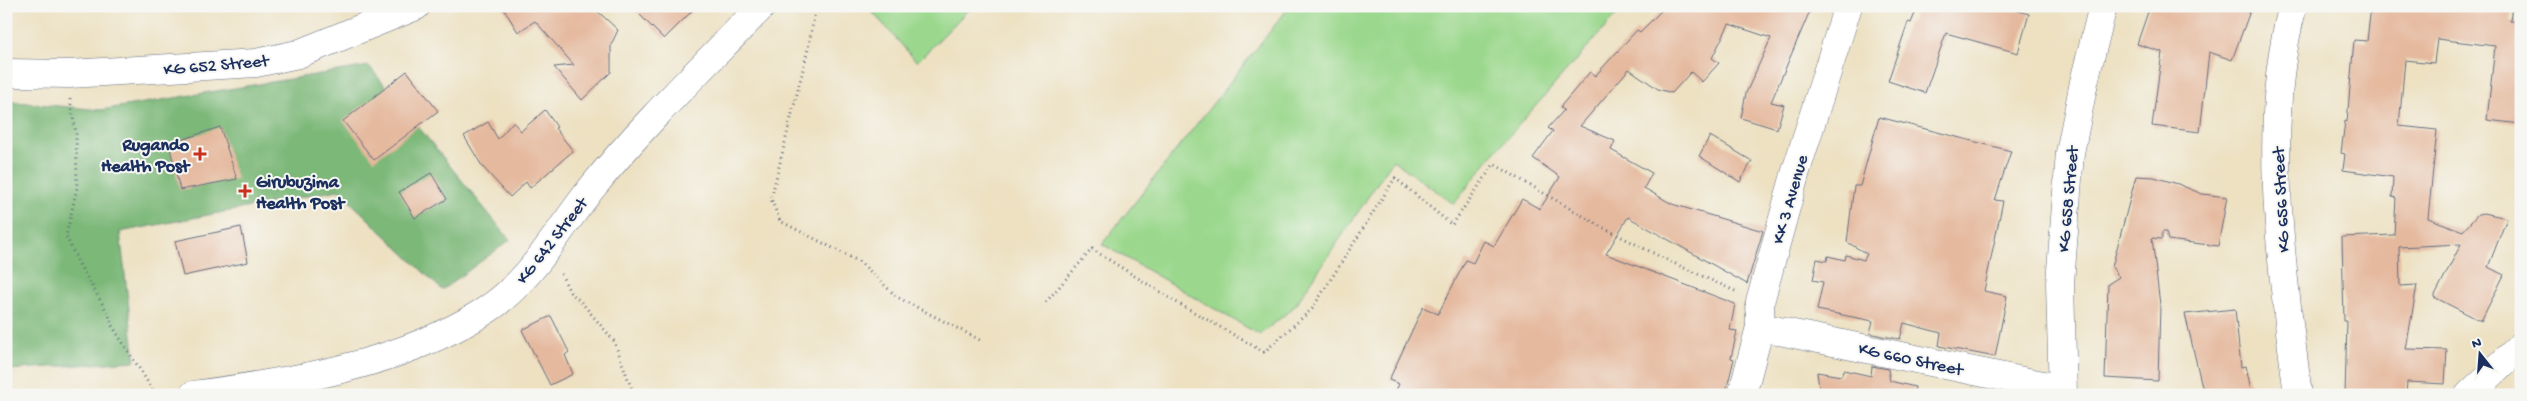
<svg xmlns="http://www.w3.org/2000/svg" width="2527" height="401" font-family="'Gochi Hand',sans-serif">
<rect width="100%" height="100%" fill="#f6f6f2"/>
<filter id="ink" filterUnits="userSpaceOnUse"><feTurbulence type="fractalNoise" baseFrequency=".02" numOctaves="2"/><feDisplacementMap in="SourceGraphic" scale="10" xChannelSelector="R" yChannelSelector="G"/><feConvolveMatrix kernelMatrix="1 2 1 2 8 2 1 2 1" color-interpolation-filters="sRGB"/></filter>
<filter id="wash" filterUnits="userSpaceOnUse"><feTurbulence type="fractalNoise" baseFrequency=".0096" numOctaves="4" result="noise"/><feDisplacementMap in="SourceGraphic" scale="20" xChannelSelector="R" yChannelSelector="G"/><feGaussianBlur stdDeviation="1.12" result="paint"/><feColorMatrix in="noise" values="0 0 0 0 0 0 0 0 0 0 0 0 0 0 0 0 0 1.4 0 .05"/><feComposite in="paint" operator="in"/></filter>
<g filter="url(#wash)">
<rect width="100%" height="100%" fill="#ede1c2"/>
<g fill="#9bd88d" stroke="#5b8476">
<polygon points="867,6 972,6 917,62"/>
<polygon points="1290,6 1624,6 1494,153 1454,204 1393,160 1294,307 1260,335 1102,244"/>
</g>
<polygon fill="#7cb878" stroke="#4c746b" points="369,66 510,240 442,290 338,190 120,232 135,361 6,370 6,101 101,110"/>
<g id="blocks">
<g fill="#e5b99e">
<polygon points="502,6 592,6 618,30 611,45 611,72 582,100 554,67 574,65 535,21 518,32"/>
<polygon points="631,6 697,6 664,39"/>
<polygon points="1666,6 1812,6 1771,102 1784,105 1777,129 1741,118 1746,93 1771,38 1729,24 1712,58 1719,63 1702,82 1691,72 1672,93 1658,89 1629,69 1580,126 1615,141 1611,150 1652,173 1644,188 1672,204 1763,231 1747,284 1628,217 1606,254 1735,304 1730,330 1737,331 1731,358 1734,359 1725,395 1394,395 1399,384 1389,380 1423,307 1438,314 1466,260 1473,263 1484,241 1494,246 1522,199 1540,209 1560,177 1533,158 1553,131 1548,128 1564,110 1560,107 1590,72 1595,76 1637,30 1640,32"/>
<polygon points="1918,6 2001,6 2029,14 2018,53 1946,33 1925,93 1888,81 1908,22 1911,23"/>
<polygon points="2150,6 2252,6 2232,60 2209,52 2200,132 2152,126 2162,52 2137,44"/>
<polygon points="2371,6 2512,6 2510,21 2521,22 2521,124 2487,120 2495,46 2437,39 2434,63 2405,60 2399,126 2437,130 2428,218 2463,231 2478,214 2484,213 2507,218 2488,267 2504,275 2481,321 2434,297 2461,244 2399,247 2400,286 2417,285 2406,349 2447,350 2445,384 2407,382 2406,395 2345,395 2347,321 2344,321 2342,237 2394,235 2396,198 2392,197 2393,177 2343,170 2345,154 2341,153 2345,121 2347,122 2354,40 2367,41"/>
<polygon points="407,71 438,111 374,160 343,121"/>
<polygon points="545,110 557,127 555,128 573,151 530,188 526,182 510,197 482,166 464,136 488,122 498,139 513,122 521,131"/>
<polygon points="1879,117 2011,151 1995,200 2003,201 1984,291 2007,296 1995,357 1939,346 1941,333 1904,323 1900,339 1882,336 1870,333 1873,321 1817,310 1823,282 1813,280 1817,259 1827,261 1828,256 1845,260 1846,255 1864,260 1867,254 1847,242 1854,186 1860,186"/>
<polygon points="220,127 237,179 180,190 169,144"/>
<polygon points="1710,136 1752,161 1740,182 1699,156"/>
<polygon points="431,173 447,199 415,218 399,192"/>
<polygon points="2136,176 2154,177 2178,184 2202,194 2227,197 2218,246 2168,240 2166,232 2162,232 2162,239 2152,238 2160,305 2158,381 2105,378 2108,284 2119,277 2112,267"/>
<polygon points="241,227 248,262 183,276 175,241"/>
<polygon points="2235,309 2241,367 2246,366 2252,395 2204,395 2185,314"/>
<polygon points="551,316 569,352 565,355 573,374 550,385 522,330"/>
<polygon points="1872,366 1888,369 1890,381 1915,387 1914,395 1820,395 1817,372 1841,376 1844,370 1871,376"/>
</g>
</g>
</g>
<g filter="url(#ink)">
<use href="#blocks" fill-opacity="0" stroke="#646d81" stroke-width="1"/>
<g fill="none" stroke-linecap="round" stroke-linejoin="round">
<defs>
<g id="minor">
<path d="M2293,6C2260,124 2283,275 2298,395"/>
<polyline points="6,73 69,74 256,63 298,54 416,6"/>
<polyline points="1760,327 2062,389"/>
<path d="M193,395C291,382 400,365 485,311C531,282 558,230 591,189C643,124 704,66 762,6"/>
<polyline points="2063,395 2060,283 2070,153 2084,82 2103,6"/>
<polyline points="2469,395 2521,346"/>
</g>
<polyline id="tertiary" points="1742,395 1760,327 1760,302 1796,171 1848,6"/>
</defs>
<use href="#minor" stroke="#646d81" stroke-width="29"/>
<use href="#tertiary" stroke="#646d81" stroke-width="29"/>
<g stroke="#646d81" stroke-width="3" stroke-dasharray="1 4" stroke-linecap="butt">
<polyline points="816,6 808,49 771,199 780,221 860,262 897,297 982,341"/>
<polyline points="70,99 76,133 77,188 66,236 79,264 109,315 111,324 156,395"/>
<polyline points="561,274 570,292 582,303 614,341 634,395"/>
<polyline points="1046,302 1092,249 1176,302 1264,352 1312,309 1395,178 1452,225 1494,164 1600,226 1667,260 1737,292"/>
</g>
<use href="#minor" stroke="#fff" stroke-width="28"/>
<use href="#tertiary" stroke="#fff" stroke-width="28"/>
</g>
</g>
<g fill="#c8321e" stroke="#f6f6f2" stroke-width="2">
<path d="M197.5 146.5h5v5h5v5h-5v5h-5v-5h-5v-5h5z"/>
<path d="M242.5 183.5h5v5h5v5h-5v5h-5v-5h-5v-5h5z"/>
</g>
<g text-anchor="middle" stroke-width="4" stroke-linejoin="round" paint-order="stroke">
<g font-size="18" fill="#1b2f5e" stroke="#f6f6f2">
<text transform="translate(216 64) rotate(-5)" y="6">KG 652 Street</text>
<text transform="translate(1789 199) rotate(-74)" y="6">KK 3 Avenue</text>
<text transform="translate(2067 199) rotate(-85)" y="6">KG 658 Street</text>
<text transform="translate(2280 200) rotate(-93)" y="6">KG 656 Street</text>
<text transform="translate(551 240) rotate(-52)" y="6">KG 642 Street</text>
<text transform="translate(1911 358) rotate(12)" y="6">KG 660 Street</text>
</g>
<g font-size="18" font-weight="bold" fill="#1b2f5e" stroke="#f6f6f2" text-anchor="end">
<text x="189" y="150">Rugando<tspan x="189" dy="21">Health Post</tspan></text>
<text x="256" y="187" text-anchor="start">Girubuzima<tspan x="256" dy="21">Health Post</tspan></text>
</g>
</g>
<rect width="2527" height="401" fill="none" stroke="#f6f6f2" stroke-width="25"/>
<g transform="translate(2480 354) rotate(343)" stroke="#f6f6f2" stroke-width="4" paint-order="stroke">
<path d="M0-4L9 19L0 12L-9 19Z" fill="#1b2f5e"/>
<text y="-8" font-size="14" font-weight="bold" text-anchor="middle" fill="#1b2f5e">N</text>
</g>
</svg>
